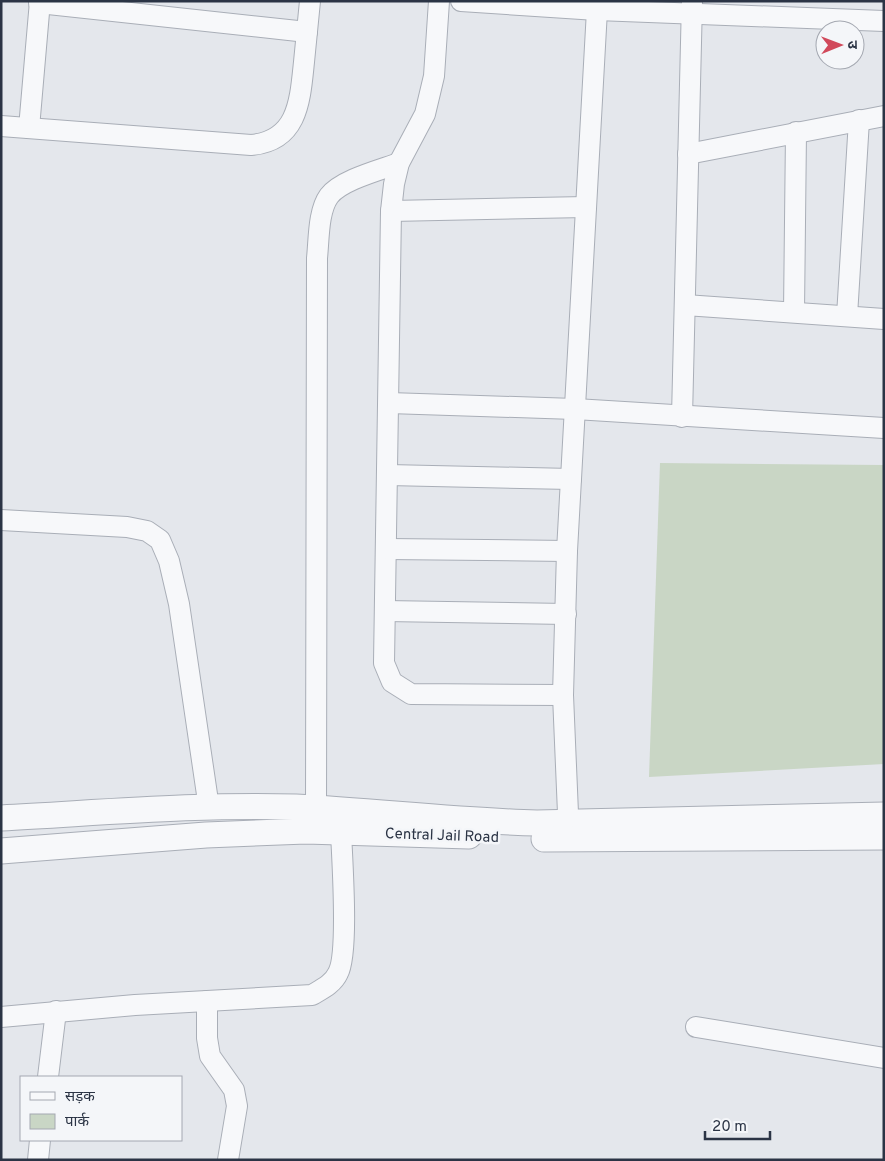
<svg xmlns="http://www.w3.org/2000/svg" width="885" height="1161" font-family="Overpass,'Noto Sans Devanagari',sans-serif">
<rect width="100%" height="100%" fill="#e4e7ec"/>
<polygon fill="#c9d6c5" points="660,463 884,465 884,764 649,777"/>
<g fill="none" stroke-linecap="round" stroke-linejoin="round">
<defs>
<g id="minor">
<polyline points="439,1 434,76 425,114 399,163 394,184 391,211 384,663 392,682 411,694 563,695"/>
<polyline points="461,1 597,10 884,21"/>
<polyline points="39,3 307,32"/>
<path d="M1,126L251,145C298,141 300,101 304,62C306,42 308,22 310,1"/>
<polyline points="29,128 40,1"/>
<polyline points="688,154 884,116"/>
<polyline points="391,211 586,207"/>
<polyline points="685,305 884,319"/>
<polyline points="794,312 796,132"/>
<polyline points="847,316 859,120"/>
<polyline points="389,403 575,409 884,428"/>
<polyline points="682,417 692,1"/>
<polyline points="388,475 571,479"/>
<polyline points="1,520 127,527 147,531 160,540 169,561 179,604 209,808"/>
<polyline points="387,549 567,551"/>
<polyline points="385,611 566,614"/>
<path d="M316,809L317,258C319,240 318,211 329,196C341,180 380,170 399,163"/>
<polyline points="569,837 563,695 567,551 597,10"/>
<polyline points="207,1001 207,1038 210,1056 234,1090 237,1106 228,1160"/>
<path d="M1,1017L135,1005L312,995C322,989 333,984 338,973C349,953 342,859 341,832"/>
<polyline points="696,1027 884,1058"/>
<polyline points="48,1077 56,1011"/>
<polyline points="38,1160 40,1140"/>
</g>
<g id="tertiary">
<path d="M1,818C99,813 198,804 296,807C376,811 456,821 537,823L884,815"/>
<polyline points="544,839 884,837"/>
<polyline points="1,851 206,835 306,831 469,836"/>
</g>
</defs>
<use href="#minor" stroke="#a9aeb7" stroke-width="22"/>
<use href="#tertiary" stroke="#a9aeb7" stroke-width="27"/>
<use href="#minor" stroke="#f7f8fa" stroke-width="20"/>
<use href="#tertiary" stroke="#f7f8fa" stroke-width="25"/>
</g>
<g text-anchor="middle" stroke-width="5" stroke-linejoin="round" paint-order="stroke">
<g font-size="15" fill="#2b3445" stroke="#f4f6f9">
<text transform="translate(442 835) rotate(2)" y="5">Central Jail Road</text>
</g>
</g>
<rect width="885" height="1161" fill="none" stroke="#2b3445" stroke-width="5"/>
<rect x="20" y="1076" width="162" height="65" fill="#f4f6f9" stroke="#a4a8b1"/>
<rect x="30" y="1092" width="25" height="8" fill="#f7f8fa" stroke="#a4a8b1"/>
<text x="65" y="1101" font-size="15" fill="#2b3445">सड़क</text>
<rect x="30" y="1114" width="25" height="15" fill="#c9d6c5" stroke="#a4a8b1"/>
<text x="65" y="1126" font-size="15" fill="#2b3445">पार्क</text>
<g transform="translate(840 45) rotate(89)"><circle r="24" fill="#f4f6f9" stroke="#a4a8b1"/>
<path d="M0-4L9 19L0 12L-9 19Z" fill="#d1495b"/>
<text y="-8" font-size="14" font-weight="bold" text-anchor="middle" fill="#2b3445">उ</text>
</g>
<path d="M705 1131v8h65v-8" fill="none" stroke="#2b3445" stroke-width="2.5"/>
<text x="712" y="1131" font-size="15" fill="#2b3445" stroke="#f4f6f9" stroke-width="4" paint-order="stroke">20 m</text>
</svg>
